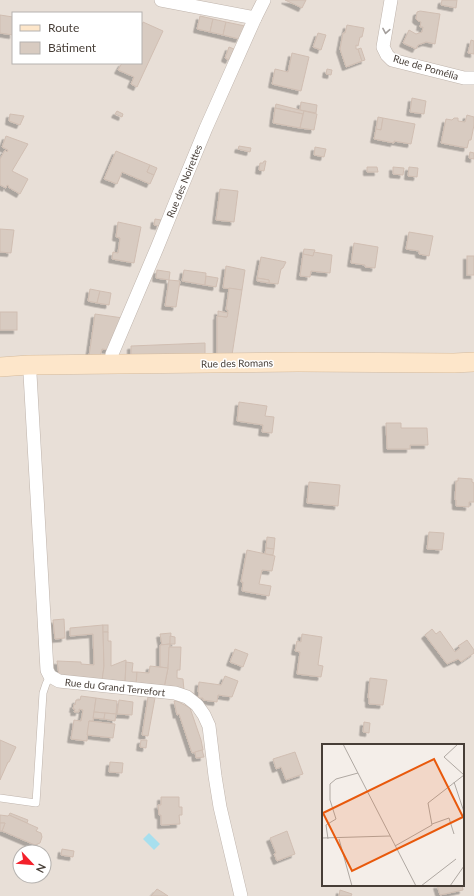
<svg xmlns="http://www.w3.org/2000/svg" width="474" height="896" font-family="Lato,sans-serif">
<defs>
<filter id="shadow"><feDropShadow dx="-3.5" dy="3.5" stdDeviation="0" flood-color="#0004"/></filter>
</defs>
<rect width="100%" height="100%" fill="#f4eee9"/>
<path fill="#e8dfd7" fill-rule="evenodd" d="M0,0H474V896H0ZM13,13H141V63H13ZM323,745H463V885H323ZM20,852H44V876H20Z"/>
<polygon fill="#a7dfee" points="149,833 160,844 154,850 143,839"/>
<g fill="#d8cbc1" stroke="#d0beb2" filter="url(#shadow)">
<polygon points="285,0 306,0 302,8"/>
<polygon points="442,0 457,0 456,8 441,5"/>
<polygon points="420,11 440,14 435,44 426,42 418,45 416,49 403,43 409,30 416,34 422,32 423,27 420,27 421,22 418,21 416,19 417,12"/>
<polygon points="0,15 13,17 13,35 0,33"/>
<polygon points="200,16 213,19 210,32 197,29"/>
<polygon points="213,19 226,22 223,35 210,32"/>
<polygon points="143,22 163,31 137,87 131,84 134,77 118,70 122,63 141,63 141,28"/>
<polygon points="226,22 245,26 239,39 223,35"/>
<polygon points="347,25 364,28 362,37 360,37 358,46 356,45 356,49 358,49 362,61 346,67 340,49 343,33 345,33"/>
<polygon points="318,33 326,35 321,50 313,47"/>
<polygon points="471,40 474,41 474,54 468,53"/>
<polygon points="229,47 234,49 229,60 225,58"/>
<polygon points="361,48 365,60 362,61 358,49"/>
<polygon points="292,53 309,57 301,91 272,84 275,69 288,72"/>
<polygon points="327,69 332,70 331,75 326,74"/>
<polygon points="412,98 426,101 424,114 410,112"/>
<polygon points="301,102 317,105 316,113 300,110"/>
<polygon points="276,104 304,111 303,114 275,108"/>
<polygon points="275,108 303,114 300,128 273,123"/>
<polygon points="117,111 123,114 122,117 115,114"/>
<polygon points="304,111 317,114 314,130 300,128"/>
<polygon points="10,114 24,116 20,125 9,121"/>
<polygon points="467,115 474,117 474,125 471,140 469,140 467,148 441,143 446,119 452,120 454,118 458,118 458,121 465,122"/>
<polygon points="378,117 383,118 381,130 376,129"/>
<polygon points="383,118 415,124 411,144 394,141 394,143 374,139 376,129 381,130"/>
<polygon points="6,136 28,144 12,171 28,179 20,194 8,187 9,186 7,185 6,188 0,185 0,159 5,150 7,152 8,150 2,147"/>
<polygon points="239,146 251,148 250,152 238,149"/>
<polygon points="315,147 326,149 324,157 314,155"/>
<polygon points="116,151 150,165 147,172 154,175 150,184 122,172 117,184 104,179"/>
<polygon points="470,152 474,153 474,159 469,158"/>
<polygon points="264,161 266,161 264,171 259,170 260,163 263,163"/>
<polygon points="150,165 157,168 154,175 147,172"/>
<polygon points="367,167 377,167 378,172 367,172"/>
<polygon points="393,167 404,168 403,175 393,174"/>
<polygon points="409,167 418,168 417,177 408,176"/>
<polygon points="220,189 238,191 234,222 216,220"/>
<polygon points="155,219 161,220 159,226 154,225"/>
<polygon points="118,222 141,227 134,263 112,259 113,252 118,253 120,238 116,237"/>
<polygon points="0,229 14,230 11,253 0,252"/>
<polygon points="409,232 433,236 429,256 419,254 419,251 406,249"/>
<polygon points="354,243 378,247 375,268 365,267 365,265 351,263"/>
<polygon points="304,249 315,250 313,256 303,254"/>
<polygon points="314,252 332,255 330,273 311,271 310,277 300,276 303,254 313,256"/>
<rect x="467" y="256" width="7" height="19"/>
<polygon points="261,257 286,262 283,268 281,269 278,284 269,283 269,280 257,278"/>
<polygon points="226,266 245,270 242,290 223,288"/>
<polygon points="157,270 170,272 169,280 156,278"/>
<polygon points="184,270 206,273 205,285 182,281"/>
<polygon points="206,276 218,278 216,287 205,285"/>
<polygon points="257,278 269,280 269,283 257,281"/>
<polygon points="169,280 180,281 176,307 165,306"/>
<polygon points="229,288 242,290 232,355 217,355 217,316 227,317 228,310 226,310"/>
<polygon points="90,289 100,291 97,303 88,301"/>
<polygon points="100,291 111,293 109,305 97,303"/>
<polygon points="218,311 228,313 227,317 218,316"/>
<rect x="0" y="312" width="17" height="18"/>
<polygon points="95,314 123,318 109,350 102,349 100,357 89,356"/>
<polygon points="205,343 205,355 131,356 131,346"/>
<polygon points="239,402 267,406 265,416 274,417 272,433 262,432 263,425 237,421"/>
<polygon points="386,423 401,423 401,428 427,428 428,445 410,445 410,449 387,449"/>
<polygon points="458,478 472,479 472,482 474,483 474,502 469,502 469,507 456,506 456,500 455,500 456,481 458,481"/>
<polygon points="309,482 340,485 338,506 307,503"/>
<polygon points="429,532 444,533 442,550 427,549"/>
<polygon points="267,537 275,538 274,549 266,548"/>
<polygon points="266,548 274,549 273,555 265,554"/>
<polygon points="247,550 275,556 272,571 262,570 259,584 271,586 269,596 242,591 243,582 241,582"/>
<polygon points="64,619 65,638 55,639 53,620"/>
<polygon points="103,625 104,667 102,681 59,675 57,661 81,662 81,664 94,665 93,634 70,636 70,628"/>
<rect x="103" y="625" width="5" height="7"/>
<polygon points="432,629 436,634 440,631 455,652 460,648 458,646 467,640 474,650 474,653 461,662 458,659 447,664 425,635"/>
<polygon points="103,632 108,632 108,641 111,641 111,666 126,660 125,684 102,681 104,666"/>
<polygon points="171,633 170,644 162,645 160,634"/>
<polygon points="302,634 322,637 318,665 323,666 321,677 297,674 300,652 295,651 297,641 301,642"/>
<polygon points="170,636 175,637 175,644 170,644"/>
<polygon points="170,644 168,668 160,667 160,645"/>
<polygon points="169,647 181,647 180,670 177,670 177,678 183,679 184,690 164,688 168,668"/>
<polygon points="235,649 248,654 243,667 230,662"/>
<polygon points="126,662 133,663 132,672 137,672 136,685 125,684"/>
<polygon points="150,666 168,668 164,688 136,685 137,672 149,673"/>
<polygon points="225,676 238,681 232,697 218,695 217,702 203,700 203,698 198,698 199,693 198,692 199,682 221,685"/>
<polygon points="370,678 387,680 383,705 369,704 369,698 368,698"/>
<polygon points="81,696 96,698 93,721 89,721 87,741 71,739 74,720 81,721 83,710 79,709 79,712 74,712 75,709 73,709 74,704 75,705 76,700 80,700"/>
<polygon points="148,697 155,698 148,736 142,735"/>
<polygon points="96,698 117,701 116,714 94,712"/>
<polygon points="119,700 133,702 132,715 117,714"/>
<polygon points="174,701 177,701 190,708 201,740 203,750 192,753 179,714 177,715"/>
<polygon points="94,712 105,713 104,719 93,718"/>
<polygon points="105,713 116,714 115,721 104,719"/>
<polygon points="89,721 115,724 113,738 87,735"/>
<polygon points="364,722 370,723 369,733 363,732"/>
<polygon points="0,740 16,747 9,762 8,762 0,780"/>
<polygon points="141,740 147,740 146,748 140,747"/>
<polygon points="202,750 204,757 196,758 195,752"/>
<polygon points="295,752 303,774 286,780 281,767 276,769 273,759"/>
<polygon points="110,762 123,763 122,773 109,772"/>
<polygon points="161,797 179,797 179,807 182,807 182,815 179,815 180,824 161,825 161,815 159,815 158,805 161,805"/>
<polygon points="10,813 28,820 27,823 9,815"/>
<polygon points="0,815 8,816 9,815 38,828 36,831 41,833 42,837 40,843 35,845 2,831 5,823 0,823"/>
<polygon points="0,823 5,823 2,831 0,831"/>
<polygon points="287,831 295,854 277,861 274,854 276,853 270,838"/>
<polygon points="62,849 74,851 73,857 61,855"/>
<polygon points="437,885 462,885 463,890 440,895"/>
<polygon points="157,889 162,892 168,896 151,896"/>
<polygon points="340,890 352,894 351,896 339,896"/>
</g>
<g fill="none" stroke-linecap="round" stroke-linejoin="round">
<defs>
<polyline id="lane" points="0,798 36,803 43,693 46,684 50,676"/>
<g id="street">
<polyline points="161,0 255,18"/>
<polyline points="391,0 383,47 387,55 392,60 464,78 474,78"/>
<polyline points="111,364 112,354 157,248 180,191 206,128 255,18 264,0"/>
<polyline points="28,365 30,374 47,670 50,676 59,681 175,693 187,697 197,705 204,715 209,726 215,776 220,807 241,896"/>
</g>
<polyline id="secondary" points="0,367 28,365 298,362 454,363 474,362"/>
</defs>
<use href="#lane" stroke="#bfb4ac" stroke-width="8"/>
<use href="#street" stroke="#bfb4ac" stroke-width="14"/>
<use href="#secondary" stroke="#d5bb9d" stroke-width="20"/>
<use href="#lane" stroke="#fff" stroke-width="7"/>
<use href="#street" stroke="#fff" stroke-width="13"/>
<use href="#secondary" stroke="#fde6ca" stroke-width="19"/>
</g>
<defs><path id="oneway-chevron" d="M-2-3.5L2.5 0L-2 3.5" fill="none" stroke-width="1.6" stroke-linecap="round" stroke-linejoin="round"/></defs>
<use stroke="#a39e9b" href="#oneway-chevron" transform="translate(386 31) rotate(100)"/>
<g text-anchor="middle" stroke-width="3" stroke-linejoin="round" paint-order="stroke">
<g font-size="10" fill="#473e37" stroke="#fff">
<text transform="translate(426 67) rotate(16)" y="4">Rue de Pomélia</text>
<text transform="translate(184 181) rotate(-68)" y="4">Rue des Noirettes</text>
<text transform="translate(237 363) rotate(-1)" y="4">Rue des Romans</text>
<text transform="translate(115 687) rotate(6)" y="4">Rue du Grand Terrefort</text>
</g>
</g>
<g transform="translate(322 744)">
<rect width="142" height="142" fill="#f4eee9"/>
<path fill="none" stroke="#afa8a2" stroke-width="1" d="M21,0L94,142M136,0L122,13L142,31M132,38L142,68M110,80L127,74L132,90M0,94L68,92M6,95L4,81L14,75L8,56V40L14,35L36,29M17,95L30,142M73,102L110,81L106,59L142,31M99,142L134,115M128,142L142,122"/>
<path fill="#e8590c" fill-opacity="0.15" stroke="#e8590c" stroke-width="2" d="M112,15L141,73L30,127L1,69Z"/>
<rect width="142" height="142" fill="none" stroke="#473e37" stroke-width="2"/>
</g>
<rect x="12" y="12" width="130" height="52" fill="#ffffff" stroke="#b5b2af"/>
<rect x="20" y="25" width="20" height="6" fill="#fde6ca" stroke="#b5b2af"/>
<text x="48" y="32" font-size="12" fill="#473e37">Route</text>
<rect x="20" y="42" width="20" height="12" fill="#d8cbc1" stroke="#b5b2af"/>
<text x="48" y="52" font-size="12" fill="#473e37">Bâtiment</text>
<g transform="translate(32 864) rotate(116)"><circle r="19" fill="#ffffff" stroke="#b5b2af"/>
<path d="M0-3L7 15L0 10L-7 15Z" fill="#f3212b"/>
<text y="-6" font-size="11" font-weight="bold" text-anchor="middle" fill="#473e37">N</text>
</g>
</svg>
